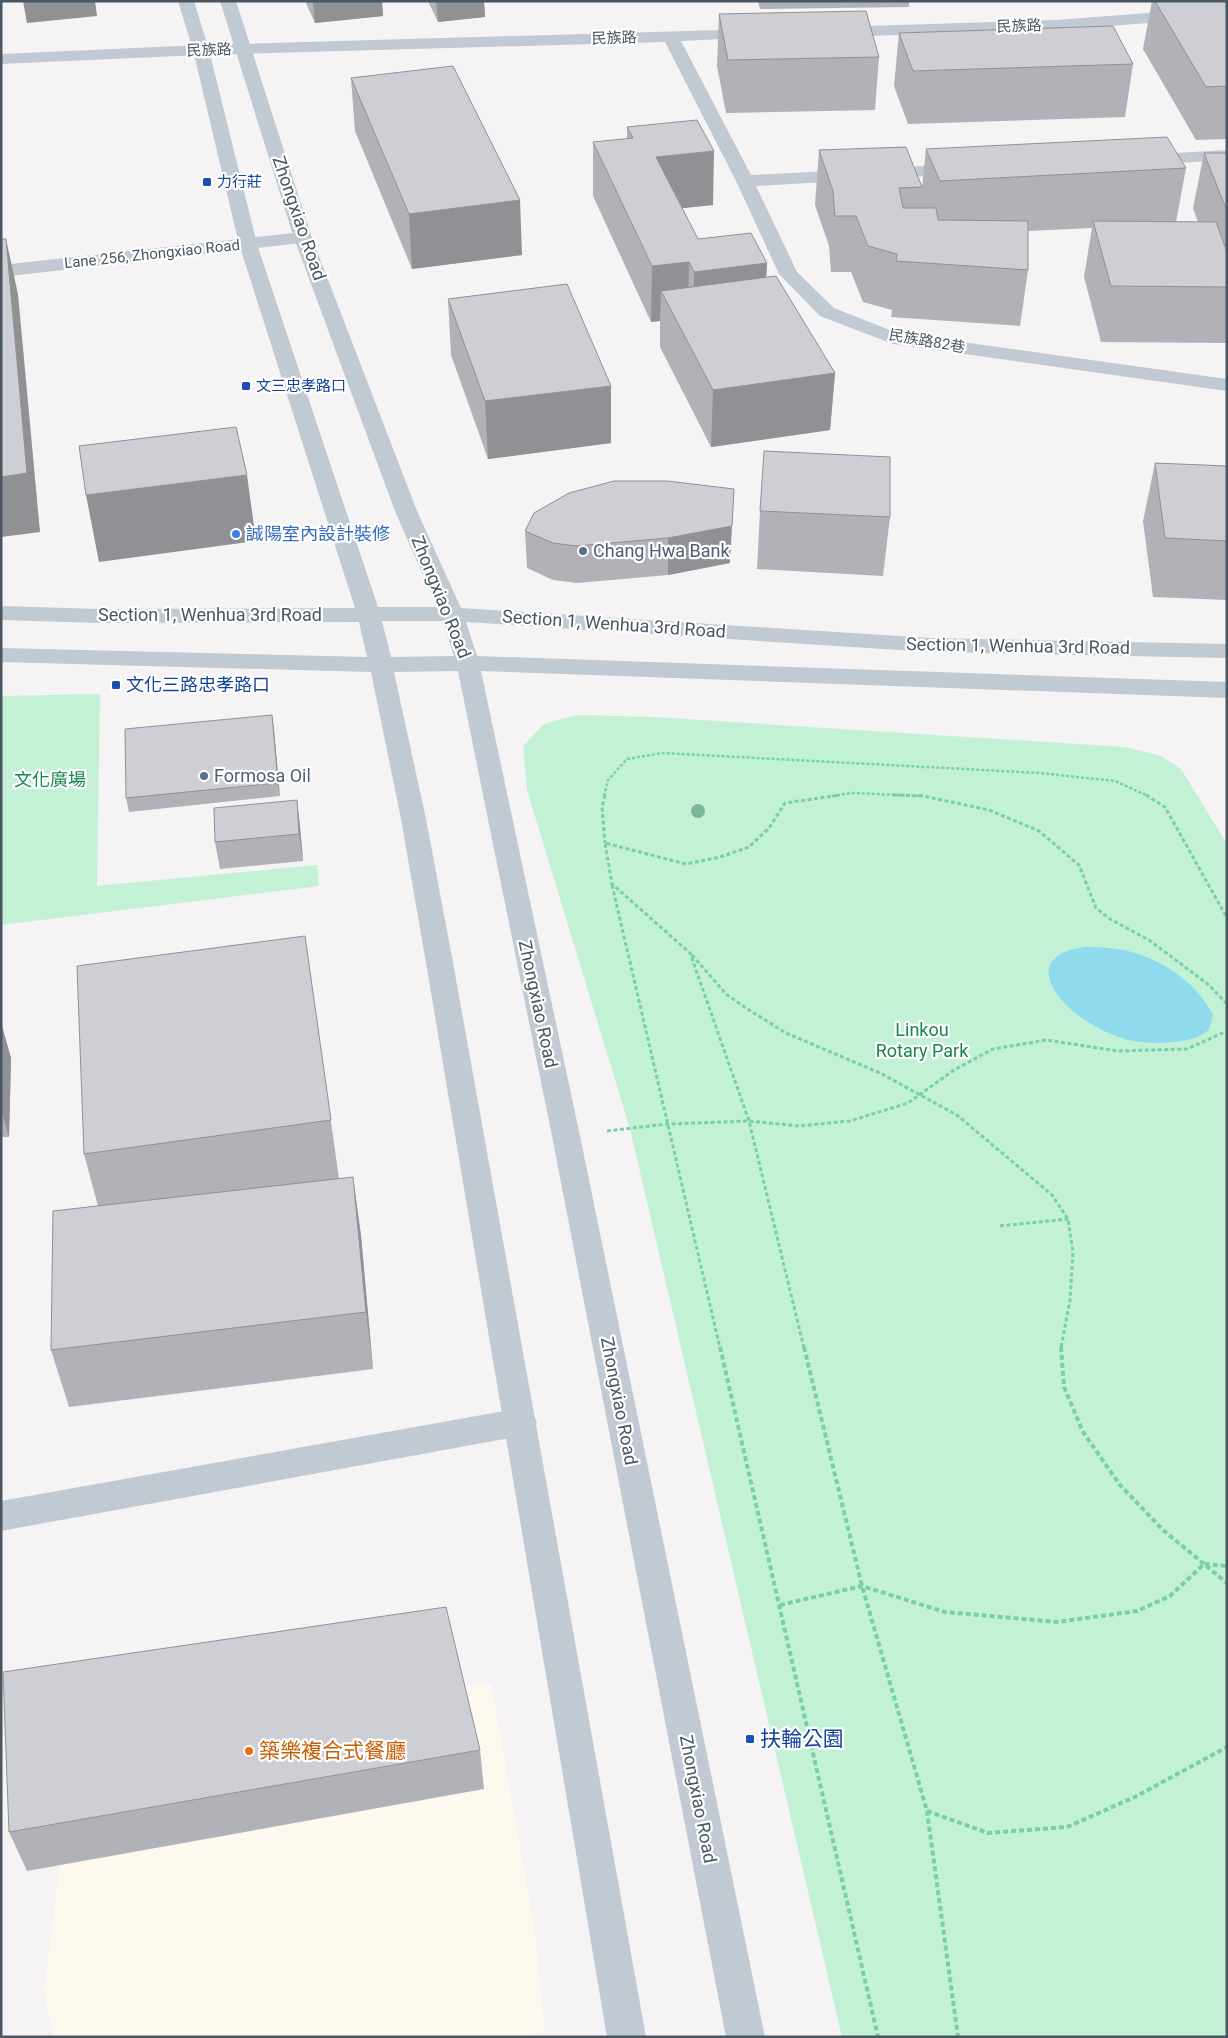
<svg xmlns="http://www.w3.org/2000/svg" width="1228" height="2038" font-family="Roboto,'Noto Sans TC',sans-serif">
<rect width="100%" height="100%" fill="#f5f3f3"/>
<polygon fill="#fdf9ef" points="491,1683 534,1926 545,2030 522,2037 53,2037 44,1990 77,1736"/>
<g fill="#c3f1d5">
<polygon points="100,694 97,886 317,865 319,886 1,925 1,696"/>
<polygon points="577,715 654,717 1125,747 1161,756 1181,769 1227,844 1227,2037 842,2037 630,1129 527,790 523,746 544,724"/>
</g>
<path fill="#90daee" d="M1085,947C1102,947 1119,948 1135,953C1167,963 1198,985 1213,1015L1209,1030C1204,1033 1198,1037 1192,1039C1171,1044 1140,1045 1119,1037C1104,1032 1088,1023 1075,1013C1043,986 1033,954 1085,947Z"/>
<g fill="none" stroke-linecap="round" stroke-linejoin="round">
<g stroke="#7ad0a6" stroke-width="2.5" stroke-dasharray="3 2" stroke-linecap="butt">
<polyline points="604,796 608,780 627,759 663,753 1039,773 1115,781 1148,796"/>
<polyline points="832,796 852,793 923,796"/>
</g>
<g stroke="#7ad0a6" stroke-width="3" stroke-dasharray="4 2.5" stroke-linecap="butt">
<polyline points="605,795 602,807 605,843"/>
<polyline points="893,795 923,796 989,810 1039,831 1079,865 1096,908 1110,919 1149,940 1209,985 1227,1004"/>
<polyline points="1146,795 1165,807 1227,918"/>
<polyline points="612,885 720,1348"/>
<polyline points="692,955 726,994 746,1008 786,1033 880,1073 957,1115 1052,1195 1068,1219 1073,1252 1070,1300 1061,1348"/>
<polyline points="607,1131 668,1124 749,1121 799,1126 850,1121 908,1103 954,1070 993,1049 1046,1040 1118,1051 1187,1049 1227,1031"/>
<polyline points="1000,1226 1068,1219"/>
<polyline points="804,1348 749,1121 690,953 612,884 605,843 686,864 720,857 749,847 769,828 785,803 840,795"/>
</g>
<g stroke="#7ad0a6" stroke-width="4" stroke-dasharray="5 3" stroke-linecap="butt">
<polyline points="720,1347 878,2037"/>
<polyline points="804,1347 862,1586 927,1811 958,2037"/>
<polyline points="1061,1347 1064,1387 1083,1432 1120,1485 1163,1530 1227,1583"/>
<polyline points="780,1605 862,1586 945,1612 1057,1622 1137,1611 1170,1596 1204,1564 1227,1566"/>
<polyline points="927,1811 988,1833 1067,1827 1135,1797 1227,1747"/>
</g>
<g fill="#c1cad2" fill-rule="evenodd">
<polygon points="1227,7 1227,17 1056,30 834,37 828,35 826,32 828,29 834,27 1056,20"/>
<polygon points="756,29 762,31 764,34 762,37 681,41 751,175 961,164 967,165 970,169 967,173 961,174 756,186 797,272 834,308 897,333 1227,379 1227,391 893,344 820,316 779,274 736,181 665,42 201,55 1,64 1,54 201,45"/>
<polygon points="1227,150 1227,160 1143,165 1137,164 1134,160 1137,156 1143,155"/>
<polygon points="303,232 310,234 312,238 310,242 1,277 1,265"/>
<polygon points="521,1408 532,1412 537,1422 532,1432 521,1436 1,1531 1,1501"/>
</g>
<path fill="#c1cad2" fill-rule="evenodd" d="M178,1H194L209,50L257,244L378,607H437L395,511L294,238L220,1H236L312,238L417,511L461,608L930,638L1227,644V658L930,652L466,622L477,656L1227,682V698L481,671L580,1136L765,2037H726L552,1136L458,671L394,672L426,819L452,957L646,2037H607L425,957L401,819L371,672L1,662V648L367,657L359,622L99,623L1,620V606L99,609L355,608L239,244L193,50ZM382,621H443L454,656L391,657Z"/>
</g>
<circle fill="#7bb799" cx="698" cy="811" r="7"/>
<g fill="#b0b2b7">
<polygon points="305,1 382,1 383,16 315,23"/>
<polygon points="428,1 484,1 485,17 438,22"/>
<polygon points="758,1 909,1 909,7 760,9"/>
<polygon points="1152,1 1227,1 1227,139 1196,140 1143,49"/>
<polygon points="719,14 879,57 875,110 726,113 717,66"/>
<polygon points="899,33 1133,64 1125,117 908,124 894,86"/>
<polygon points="351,78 522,255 412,269 355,131"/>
<polygon points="627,127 713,205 682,208 698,239 767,263 766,277 835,373 830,430 711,447 660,347 660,321 651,322 593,196 593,142 627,139"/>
<polygon points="926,149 1186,168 1176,222 1198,222 1193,208 1204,153 1227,153 1227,343 1101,342 1084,277 1092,228 1028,231 1028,270 1020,326 891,317 892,310 863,302 851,272 831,272 829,246 815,205 819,150 922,187"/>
<polygon points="448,299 611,443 488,459 451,355"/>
<polygon points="1155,463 1227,466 1227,600 1153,597 1143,521"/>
<polygon points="569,493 730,563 668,575 577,583 553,580 527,568 525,531"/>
<polygon points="760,511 890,517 883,576 757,569"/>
<polygon points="272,715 280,796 129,812 126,798"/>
<polygon points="297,800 300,827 303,861 220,869 215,842"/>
<polygon points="305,936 339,1179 353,1177 361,1236 373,1369 69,1407 51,1350 98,1206 84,1154"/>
<polygon points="1,1023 11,1058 9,1137 1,1137"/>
<polygon points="480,1750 484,1789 27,1871 9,1832"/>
</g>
<g fill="#909195">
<polygon points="23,1 95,1 97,16 27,23"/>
<polygon points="313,1 382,1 383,16 315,23"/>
<polygon points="436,1 484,1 485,17 438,22"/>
<polygon points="714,151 713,205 655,211 656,157"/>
<polygon points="520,200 522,255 412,269 409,214"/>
<polygon points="6,239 18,294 40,532 1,537 1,477"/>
<polygon points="689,262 688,318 661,291 660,321 651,322 652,266"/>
<polygon points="767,263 764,319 693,328 694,272"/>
<polygon points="835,373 830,430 711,447 713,390"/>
<polygon points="611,386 611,443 488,459 485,401"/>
<polygon points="247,475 256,541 99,562 86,495"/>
<polygon points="734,489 730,563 668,575 668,538"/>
<polygon points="272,715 274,729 280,796 278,783"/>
<polygon points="297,800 300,827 303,861 299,834"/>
<polygon points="1,1023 11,1058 9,1137 1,1110"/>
<polygon points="353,1177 361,1236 373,1369 366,1312"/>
</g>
<g fill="#cdcfd5" stroke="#909195">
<polygon points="1155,1 1227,1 1227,86 1206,87"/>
<polygon points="866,11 879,57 728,60 719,14"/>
<polygon points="1113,26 1133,64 913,71 899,33"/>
<polygon points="453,66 520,200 409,214 351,78"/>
<polygon points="697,120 714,151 656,157 698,239 751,233 767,263 694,272 689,262 652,266 593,142 633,138 627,127"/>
<polygon points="1167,137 1186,168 940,181 926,149"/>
<polygon points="906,147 922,187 899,188 903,208 936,208 938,220 1028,221 1028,270 896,261 897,254 868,246 856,216 835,216 833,191 819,150"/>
<polygon points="1204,153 1227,153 1227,211"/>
<polygon points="1093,221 1216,222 1227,252 1227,287 1111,286"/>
<polygon points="1,239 6,239 27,473 1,477"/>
<polygon points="776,276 835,373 713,390 661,291"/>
<polygon points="567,284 611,386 485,401 448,299"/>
<polygon points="236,427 247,475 86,495 79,446"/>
<polygon points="764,451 890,457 890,517 760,511"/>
<polygon points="1155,463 1227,466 1227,541 1165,538"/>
<polygon points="614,481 667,481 734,489 732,526 668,538 576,546 553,543 525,531 534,513 569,493"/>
<polygon points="272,715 278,783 126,798 125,729"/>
<polygon points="297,800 299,834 215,842 214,808"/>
<polygon points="305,936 331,1120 84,1154 77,966"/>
<polygon points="353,1177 366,1312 51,1350 53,1211"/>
<polygon points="446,1607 480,1750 9,1832 3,1672"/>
</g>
<g fill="#1a4fb4" stroke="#fff" stroke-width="2">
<rect x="202" y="177" width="10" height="10" rx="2.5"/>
<rect x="241" y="381" width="10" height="10" rx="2.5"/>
<rect x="111" y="680" width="10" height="10" rx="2.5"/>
<rect x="745" y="1734" width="10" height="10" rx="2.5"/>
</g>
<circle fill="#3f7fe0" stroke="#fff" stroke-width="2" cx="236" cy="534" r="5"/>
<g fill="#5c6f8a" stroke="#fff" stroke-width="2">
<circle cx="583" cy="551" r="5"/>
<circle cx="204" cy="776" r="5"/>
</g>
<circle fill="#e8710a" stroke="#fff" stroke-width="2" cx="249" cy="1751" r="5"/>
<g text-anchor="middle" stroke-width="4.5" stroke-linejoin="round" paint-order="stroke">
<g font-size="15" fill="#4a5661" stroke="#fff">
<text transform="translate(1019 26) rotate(-2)" y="5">民族路</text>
<text transform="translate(614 38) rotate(-2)" y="5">民族路</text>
<text transform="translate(209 50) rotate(-2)" y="5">民族路</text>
<text transform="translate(152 254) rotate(-6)" y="5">Lane 256, Zhongxiao Road</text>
<text transform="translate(927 341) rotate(10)" y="5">民族路82巷</text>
</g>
<g font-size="15" fill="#164399" stroke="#fff" text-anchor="start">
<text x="217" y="187">力行莊</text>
<text x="256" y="391">文三忠孝路口</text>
</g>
<g font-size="18" fill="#4a5661" stroke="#fff">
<text transform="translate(299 218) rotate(71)" y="6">Zhongxiao Road</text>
<text transform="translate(441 597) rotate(68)" y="6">Zhongxiao Road</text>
<text x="210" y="621">Section 1, Wenhua 3rd Road</text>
<text transform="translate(614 624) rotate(4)" y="6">Section 1, Wenhua 3rd Road</text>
<text transform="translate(1018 646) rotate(1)" y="6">Section 1, Wenhua 3rd Road</text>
<text transform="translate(538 1004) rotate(78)" y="6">Zhongxiao Road</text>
<text transform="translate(619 1401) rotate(79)" y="6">Zhongxiao Road</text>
<text transform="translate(698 1799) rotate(79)" y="6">Zhongxiao Road</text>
</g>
<g font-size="18" fill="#366cbe" stroke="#fff" text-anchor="start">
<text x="246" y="540">誠陽室內設計裝修</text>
</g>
<g font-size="18" fill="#4e5e75" stroke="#fff" text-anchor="start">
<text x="593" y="557">Chang Hwa Bank</text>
<text x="214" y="782">Formosa Oil</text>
</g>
<g font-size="18" fill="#164399" stroke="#fff" text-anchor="start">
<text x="126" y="691">文化三路忠孝路口</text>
</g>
<g font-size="18" fill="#17864f" stroke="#fff">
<text x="50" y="786">文化廣場</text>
<text x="922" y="1036">Linkou<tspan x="922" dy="21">Rotary Park</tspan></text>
</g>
<g font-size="21" fill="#164399" stroke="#fff" text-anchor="start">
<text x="760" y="1746">扶輪公園</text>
</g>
<g font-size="21" fill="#c56008" stroke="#fff" text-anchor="start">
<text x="259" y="1758">築樂複合式餐廳</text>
</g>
</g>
<rect width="1228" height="2038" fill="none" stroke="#4a5661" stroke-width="5"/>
</svg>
